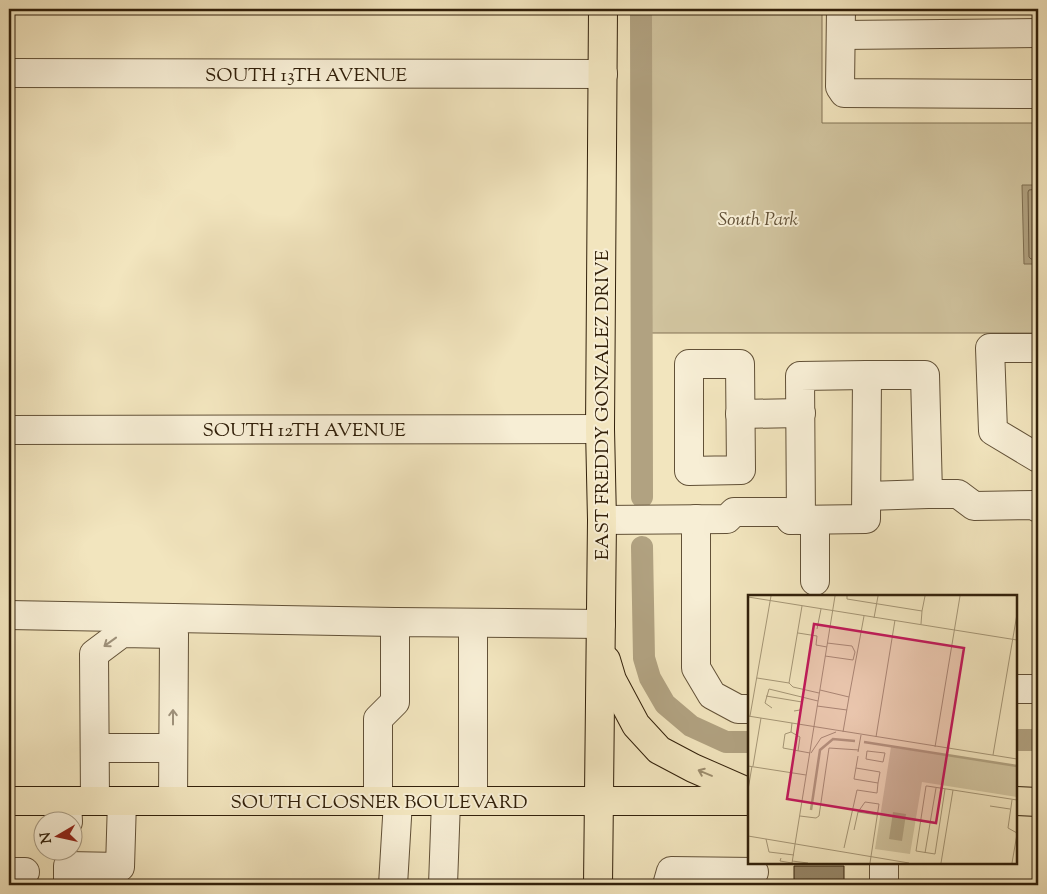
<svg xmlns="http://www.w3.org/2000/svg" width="1047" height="894" font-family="'Sorts Mill Goudy',serif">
<rect width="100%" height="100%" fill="#f2e5be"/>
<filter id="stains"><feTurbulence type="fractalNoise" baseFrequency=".004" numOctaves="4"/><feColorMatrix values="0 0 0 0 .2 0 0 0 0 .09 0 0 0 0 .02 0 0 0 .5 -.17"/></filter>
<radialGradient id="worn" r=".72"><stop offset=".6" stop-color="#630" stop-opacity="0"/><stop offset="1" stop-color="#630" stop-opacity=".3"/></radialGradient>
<polygon fill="#d1c49f" stroke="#827254" points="643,9 822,9 822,123 1038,123 1038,333 643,333"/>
<polygon fill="#b1a281" stroke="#7e6e51" points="1022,185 1038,185 1038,264 1024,264"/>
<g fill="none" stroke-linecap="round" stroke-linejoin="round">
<g stroke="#726146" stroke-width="1">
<polyline points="1038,189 1029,190 1028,192 1029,257 1031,259 1038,259"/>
<polyline points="1038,196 1034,198 1035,251 1038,253"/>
</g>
<g stroke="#b1a281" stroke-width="22">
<polyline points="641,9 642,497"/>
<polyline points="642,547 644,658 650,678 665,704 691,726 726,742 750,742"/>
<polyline points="1016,740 1038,740"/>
</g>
</g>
<polygon fill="#968668" stroke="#32200a" points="794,866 844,866 844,885 790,885 790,882 794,882"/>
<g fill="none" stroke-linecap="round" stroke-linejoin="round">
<defs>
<g id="minor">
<polyline points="841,9 840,87 844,93 1038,94"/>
<polyline points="841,35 1038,33"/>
<polyline points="9,73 603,74"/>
<polyline points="1038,348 990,348 993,431 1038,458"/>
<polygon points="689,364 740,364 741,470 689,471"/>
<polyline points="740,414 801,413"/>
<polyline points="9,430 600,429"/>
<polyline points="867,496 928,494"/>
<polyline points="696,519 696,668 712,695 738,709 750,709"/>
<polyline points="602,520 727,519 734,512 785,512 791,520"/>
<polyline points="791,520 866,519 867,375 925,375 928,494 958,494 974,506 1034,505 1038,508"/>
<polyline points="801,520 800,376 867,375"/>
<polyline points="815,520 815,581"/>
<polyline points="9,615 395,622"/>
<polyline points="1016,689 1038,689"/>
<polyline points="95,748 173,748"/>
<polyline points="95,800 94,654 122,633 174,634 173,801"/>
<polyline points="67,801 68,822"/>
<polyline points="378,801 378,719 395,702 395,622 601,624"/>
<polyline points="473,801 473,623"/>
<polyline points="9,872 25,872"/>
<polyline points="68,885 68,866 120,867 122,801"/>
<polyline points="393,885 398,801"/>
<polyline points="443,885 446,801"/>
<polyline points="667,885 671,871 754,872"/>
<polyline points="884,885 884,863"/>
</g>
<g id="major">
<polyline points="606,660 612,680 636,725 659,750 693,768 750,793"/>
<polyline points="9,801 750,801"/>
<polyline points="1016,801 1038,802"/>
<polyline points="598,885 602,520 600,429 603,9"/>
</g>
</defs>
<use href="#minor" stroke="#625137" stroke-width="30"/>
<use href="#major" stroke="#32200a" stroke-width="30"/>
<use href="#minor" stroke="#f7eed5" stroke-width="28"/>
<use href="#major" stroke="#f2e5be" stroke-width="28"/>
</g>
<defs><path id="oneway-shaft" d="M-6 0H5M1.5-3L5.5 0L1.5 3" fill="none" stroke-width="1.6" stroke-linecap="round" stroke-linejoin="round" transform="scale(1.25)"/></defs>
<g stroke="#9e917a">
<use href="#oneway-shaft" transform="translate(110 642) rotate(144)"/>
<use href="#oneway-shaft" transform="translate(173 717) rotate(-90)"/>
</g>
<use stroke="#9c8c6d" href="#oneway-shaft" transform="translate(705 773) rotate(-157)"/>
<g text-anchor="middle" stroke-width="4" stroke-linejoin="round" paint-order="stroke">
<g font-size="19" fill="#32200a" stroke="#f7eed5">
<text x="306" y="81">SOUTH 13TH AVENUE</text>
<text transform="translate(601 405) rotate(-90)" y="7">EAST FREDDY GONZALEZ DRIVE</text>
<text x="304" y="436">SOUTH 12TH AVENUE</text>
<text x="379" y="808">SOUTH CLOSNER BOULEVARD</text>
</g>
<g font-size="19" font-style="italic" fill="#625137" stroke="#f7eed5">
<text x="758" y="225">South Park</text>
</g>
</g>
<g transform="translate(748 595)">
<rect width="269" height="269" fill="#f2e5be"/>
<path d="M143,152L269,171V202L174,187L162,259L127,254Z" fill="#d1c49f"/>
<path d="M145,217L158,219L154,246L141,244Z" fill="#b1a281"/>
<path fill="none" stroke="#b1a281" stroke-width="2.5" d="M116,147L269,171M63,215L72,155L85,144L107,146"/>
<path fill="none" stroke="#a59676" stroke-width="1" d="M99,1V4L174,16L173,29M0,2L269,45M174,16L177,1M126,23L130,1M69,34L73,14M50,38L69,41L68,50L79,52M77,61L105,65L107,57L104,51L79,48M9,83L41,88L54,11M41,88L45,92L71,98M72,95L101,102L95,137M18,101L54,107M101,102L116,21M69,111L99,115M24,113L17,108L21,94L70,106M46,116L52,115L55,104M0,121L269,164M2,121L23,1M44,128L43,137L37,139L35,153L62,158M43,137L52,142L50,156M128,142L147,25M187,152L212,1M119,156L137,158L135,167L118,164ZM110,157L113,140M63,158L73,143L88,137M245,160L269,19M0,171L58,180M5,171L13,123M108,173L132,177L130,188M197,194L187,259L168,256L178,191H179L205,195M0,195L4,171M264,205L260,233L269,238M242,211L262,214M52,221L68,223L71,221L81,153L111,155M106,235L110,217M0,241L161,268M18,244L21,257L46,260M96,253L109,195L129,198L130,188L106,184L110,161M177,258L188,193M33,263L32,266L44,268M44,266L60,268M44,268L87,1M122,268L131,209L117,207L110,217L130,220M193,268L205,195L269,205M264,268L269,239"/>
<path fill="#c2185b" fill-opacity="0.15" stroke="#c2185b" stroke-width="2.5" d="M66,29L216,53L188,228L39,204Z"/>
<rect width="269" height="269" fill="none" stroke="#32200a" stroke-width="2.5"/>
</g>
<rect width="1047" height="894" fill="none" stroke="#f2e5be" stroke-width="30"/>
<rect x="10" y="10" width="1027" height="874" fill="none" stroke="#32200a" stroke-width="2.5"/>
<rect x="15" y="15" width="1017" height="864" fill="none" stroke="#32200a"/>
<g transform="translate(58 836) rotate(261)"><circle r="24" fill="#f7eed5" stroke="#a89c84"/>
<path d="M0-4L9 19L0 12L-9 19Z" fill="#8f2418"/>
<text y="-8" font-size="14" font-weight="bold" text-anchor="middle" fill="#32200a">N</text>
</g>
<rect width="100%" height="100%" filter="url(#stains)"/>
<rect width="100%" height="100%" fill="url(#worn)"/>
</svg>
